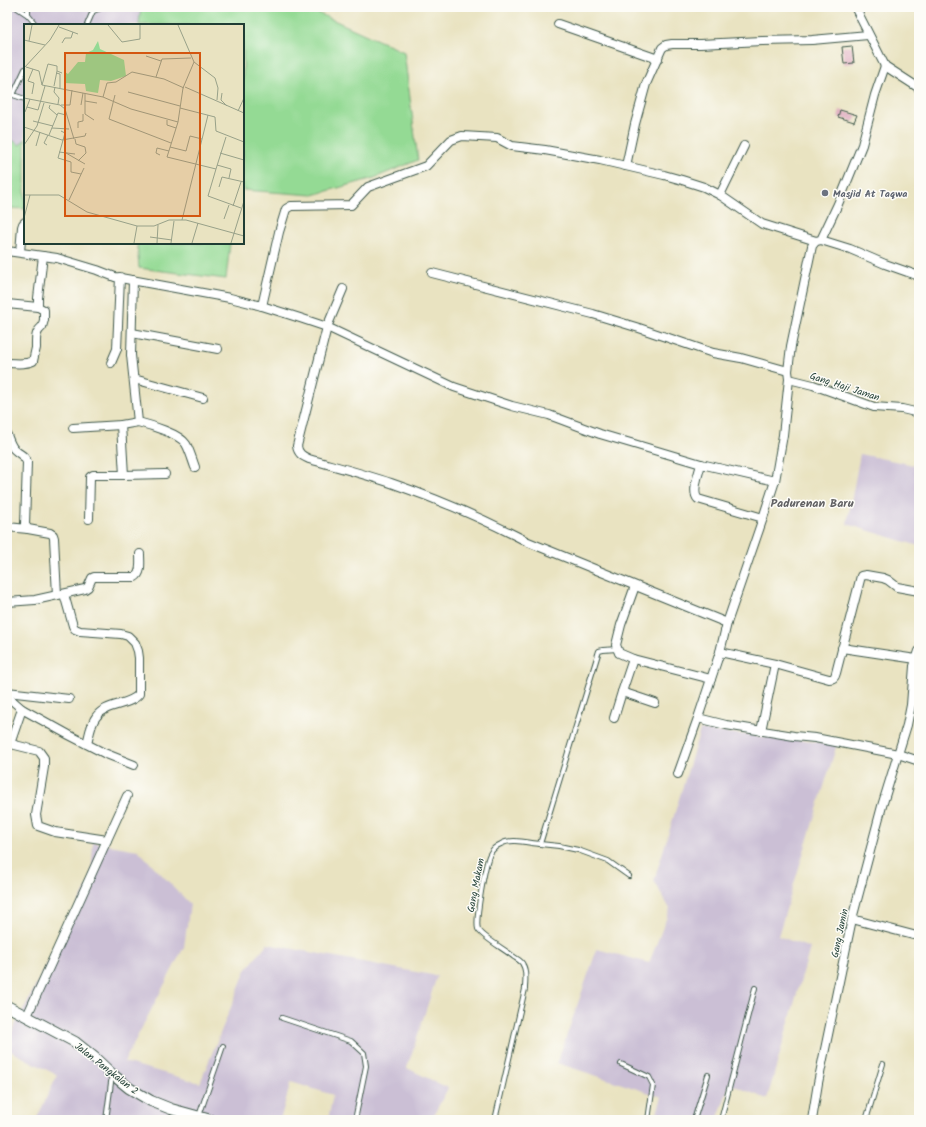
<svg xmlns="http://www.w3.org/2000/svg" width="926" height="1127" font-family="Kalam,sans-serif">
<rect width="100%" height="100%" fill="#fdfcf7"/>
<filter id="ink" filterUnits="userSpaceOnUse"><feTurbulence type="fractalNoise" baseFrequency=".025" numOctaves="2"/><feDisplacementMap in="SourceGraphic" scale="8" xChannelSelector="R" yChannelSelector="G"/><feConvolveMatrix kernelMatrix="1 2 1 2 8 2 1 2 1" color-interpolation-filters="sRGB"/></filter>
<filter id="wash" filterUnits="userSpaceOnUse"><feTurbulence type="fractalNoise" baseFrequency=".012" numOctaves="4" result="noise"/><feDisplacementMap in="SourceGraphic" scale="16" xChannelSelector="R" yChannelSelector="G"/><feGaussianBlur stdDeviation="0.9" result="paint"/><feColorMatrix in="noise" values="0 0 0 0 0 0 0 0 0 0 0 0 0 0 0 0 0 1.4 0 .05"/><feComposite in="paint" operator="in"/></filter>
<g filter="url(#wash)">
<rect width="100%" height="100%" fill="#e9e3c1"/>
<g fill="#cbbfd5">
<polygon points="7,7 141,7 139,25 25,25 25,139 20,145 7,140"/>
<polygon points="919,448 919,546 847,524 860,454 914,465"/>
<polygon points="700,730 837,744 778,936 810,948 767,1099 730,1084 717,1120 680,1120 657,1113 662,1097 557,1063 597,949 649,963 670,909 654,881"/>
<polygon points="93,842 138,850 190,904 184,947 124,1062 200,1083 246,970 267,944 437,976 407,1068 448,1088 431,1120 328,1120 333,1095 291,1082 280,1120 36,1120 57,1075 7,1049 7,1041 91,879"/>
</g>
<g fill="#94da94" stroke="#5a8c64">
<polygon points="141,7 305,7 404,52 418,160 374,178 313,195 243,190 243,25 139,25"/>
<polygon points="7,137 20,145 25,139 25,209 7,208"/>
<polygon points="137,243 230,243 226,279 139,268"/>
</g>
<g id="blocks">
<g fill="#dca4ba">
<polygon points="852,46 854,63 844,64 842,47"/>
<polygon points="840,110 857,115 854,122 838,117"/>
</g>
</g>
</g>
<g filter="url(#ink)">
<use href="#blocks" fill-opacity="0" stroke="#3d5649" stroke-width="1"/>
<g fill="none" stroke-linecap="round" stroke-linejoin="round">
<defs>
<g id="service">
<polyline points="16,7 28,15 36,25"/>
<polyline points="90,7 93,11 104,7"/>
<polyline points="28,15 28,7"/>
<polyline points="87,25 93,11"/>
<polyline points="25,69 13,95 25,99"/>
<polyline points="540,844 559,846 578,850 608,861 629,876"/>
<polyline points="282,1018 351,1041 364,1053 366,1066 355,1120"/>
<polyline points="621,1064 649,1077 653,1085 648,1120"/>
<polyline points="199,1116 223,1046"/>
<polyline points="106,1120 112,1075"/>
<path d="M495,1120L525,989C525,982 527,971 523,965C522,961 517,959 514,957C506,950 482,937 478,929C475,921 485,863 490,854C492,850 496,846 501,844C511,838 528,843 540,844L598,654L599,651L603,650L617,649"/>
<polyline points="694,1120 708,1075"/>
<polyline points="721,1120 755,988"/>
<polyline points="866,1120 883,1064"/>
</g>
<g id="minor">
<polyline points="855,7 885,66 875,95 862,145 838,204 821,240 816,241 812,246 791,346 788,371 789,379 783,435 775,481 763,518 727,623 720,652 698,718 726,725 794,736 815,738 898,754 919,761"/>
<polyline points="558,24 658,59"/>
<polyline points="885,66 919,88"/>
<polyline points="626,166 635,124 646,84 662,48 666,45 672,44 700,44 762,41 812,40 868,35"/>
<polyline points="720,195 744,146"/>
<polyline points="821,240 850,249 885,264 919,276"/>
<polyline points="7,251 57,258 97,270 115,277 230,298 262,306 300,318 327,327 454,387 512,406 549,415 600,434 634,444 701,464 775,481"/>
<polyline points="20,252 22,227 23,224 25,222"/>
<polyline points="432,273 593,314 639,328 713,353 741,358 788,371"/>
<path d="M133,280L131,355L138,422C150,425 180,434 186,444C190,451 192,459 195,467"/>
<path d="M343,289L327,327L297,446C298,454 303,456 309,459C337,467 364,474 391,483C438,499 484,519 528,542L727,623"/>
<polyline points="7,304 38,307"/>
<polyline points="262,306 279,232 286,209 291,206 351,205 368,187 426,166 451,140 462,136 497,138 512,146 545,150 600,160 664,175 682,180 704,187 720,195 762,224 816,241"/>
<polyline points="132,333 218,349"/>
<path d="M7,363C16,363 25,365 33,361C34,357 35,352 36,348C36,339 35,332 42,327L44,320V310L38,307V298L43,256"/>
<polyline points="111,363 117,349 120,277"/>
<polyline points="134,379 203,398"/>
<polyline points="789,379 813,385 874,407 902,409 919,413"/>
<polyline points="73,428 121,425 138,422"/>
<path d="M7,435C9,440 11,447 15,450C21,456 24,454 27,462L25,525L28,529L50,533L53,535L54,538L57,595"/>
<path d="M701,464C699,473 691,492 698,499L763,518"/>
<polyline points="124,475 165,474"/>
<polyline points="89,519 90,477 93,475 124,475 121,425"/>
<polyline points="7,527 28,529"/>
<path d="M64,594L73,626L75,629L80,631L121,634L128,636L135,643L138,651L139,658V694C130,706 105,703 96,717C91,723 89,736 87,744"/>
<path d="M7,602L35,600L85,589L88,587L92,578L94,577H135C142,573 140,562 140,554"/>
<polyline points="842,648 916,659"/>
<path d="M720,652L775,664L829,679C834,679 835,677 836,673L861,576L866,575L883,578L888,580L897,587L919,591"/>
<polyline points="633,659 619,653 616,645 621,625 635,586"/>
<polyline points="7,692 69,699"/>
<polyline points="7,696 22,709 69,735 104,753 134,765"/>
<polyline points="655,703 622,692 633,659 711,679"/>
<polyline points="614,718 622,692"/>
<polyline points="761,731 775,664"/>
<polyline points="7,743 39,751 44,758 44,767 36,815 38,826 55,832 107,840"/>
<polyline points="10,744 22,709"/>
<polyline points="678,774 698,718"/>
<polyline points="852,919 913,935"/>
<polyline points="27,1016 127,796"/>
<polyline points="812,1120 818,1083 852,919 882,806 907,725 911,705 914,666 919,651"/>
</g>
<polyline id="tertiary" points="7,1006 75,1042 95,1058 112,1074 129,1088 151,1101 171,1109 211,1120"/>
</defs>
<use href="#service" stroke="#3d5649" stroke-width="6"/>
<use href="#minor" stroke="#3d5649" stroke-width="10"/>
<use href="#tertiary" stroke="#3d5649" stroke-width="12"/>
<use href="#service" stroke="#fff" stroke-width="4"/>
<use href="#minor" stroke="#fff" stroke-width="8"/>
<use href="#tertiary" stroke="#fff" stroke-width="10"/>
</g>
</g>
<circle fill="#6b7280" stroke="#fdfcf7" stroke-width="1.5" cx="825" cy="193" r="4"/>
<g text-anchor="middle" stroke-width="3" stroke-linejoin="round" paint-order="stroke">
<g font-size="10" font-weight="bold" fill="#5b616d" stroke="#fdfcf7" text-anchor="start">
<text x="833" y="197">Masjid At Taqwa</text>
</g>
<g font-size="10" fill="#1f3d34" stroke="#fdfcf7">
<text transform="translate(845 386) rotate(18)" y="4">Gang Haji Jaman</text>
<text transform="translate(475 885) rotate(-79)" y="4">Gang Makam</text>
<text transform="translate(839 933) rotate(-78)" y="4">Gang Jamin</text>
<text transform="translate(107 1068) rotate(38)" y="4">Jalan Pangkalan 2</text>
</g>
<g font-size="12" font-weight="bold" fill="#616163" stroke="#fdfcf7">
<text x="812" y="507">Padurenan Baru</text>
</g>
</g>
<g transform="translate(24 24)">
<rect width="220" height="220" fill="#e9e3c1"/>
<path d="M74,17L76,25L100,36L102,52L87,57L76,56L74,69L62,67L61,60L40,59L41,48L44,50L54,38H61L62,29L69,26Z" fill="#94da94"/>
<path fill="none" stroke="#98a189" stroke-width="1" d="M84,1L98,18L116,15V1M154,1L170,38L159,64L154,98L143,133L192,145L184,172L217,184M35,3L54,10M0,16L21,21M5,17L8,1M38,19L41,14H47L49,8M122,32L137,37M170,38L191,54L194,64L193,76M2,43L15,47L18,61M0,44L26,16L35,1M32,49L36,50V64M132,53L138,35L167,34M18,61L79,73L107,85L154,98M18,61L24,40L33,42V47M30,62L33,47L38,49M31,63L30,68L35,74L34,80M161,63L220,89M104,68L156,82M61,69V90L70,96M198,69L197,76L203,82M8,70L10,59L4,57L9,45M91,71L85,95L147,119M79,73L83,59L92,58L108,48L140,55L160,64M0,74L36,81L41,85L50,115M61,77L73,79M26,81L25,84L33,91M37,81H46L48,66M57,81L59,69M3,83L14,86L21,62M156,84L191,93L192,107L220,118M214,87L220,74M1,88L6,75M143,96V101L152,104M9,97L29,102M0,103L38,116L61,112L62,109M28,104L45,105M54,104V98L59,97V90M37,107L41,109L34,134L47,138V148L57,150M25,111L34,89L42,91M51,115L52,120L61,123L62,129L54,137M0,121L13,102L20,79M23,121L20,119L24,111M12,122L16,108M146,123L162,127L166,112L178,115M35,128L51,130M42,129L61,140M196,129L220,136M136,131L132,129L133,124L145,127M193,141L207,145L205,154M192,145L202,113M195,163L198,153L220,158M0,171H35L63,188L113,202H130L145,196H162L220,212M45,176L60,144M209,182L217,158M0,194L6,171M200,195L205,181M158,196L184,91M126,213L148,216M110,219L113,202M133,219L134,201M147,219L150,197M168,219L174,199M207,219L220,177"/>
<path fill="#d45610" fill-opacity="0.15" stroke="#d45610" stroke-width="2" d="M41,29H176V192H41Z"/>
<rect width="220" height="220" fill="none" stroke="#1f3d34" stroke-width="2"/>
</g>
<rect width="926" height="1127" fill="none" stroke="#fdfcf7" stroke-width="24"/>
</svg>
